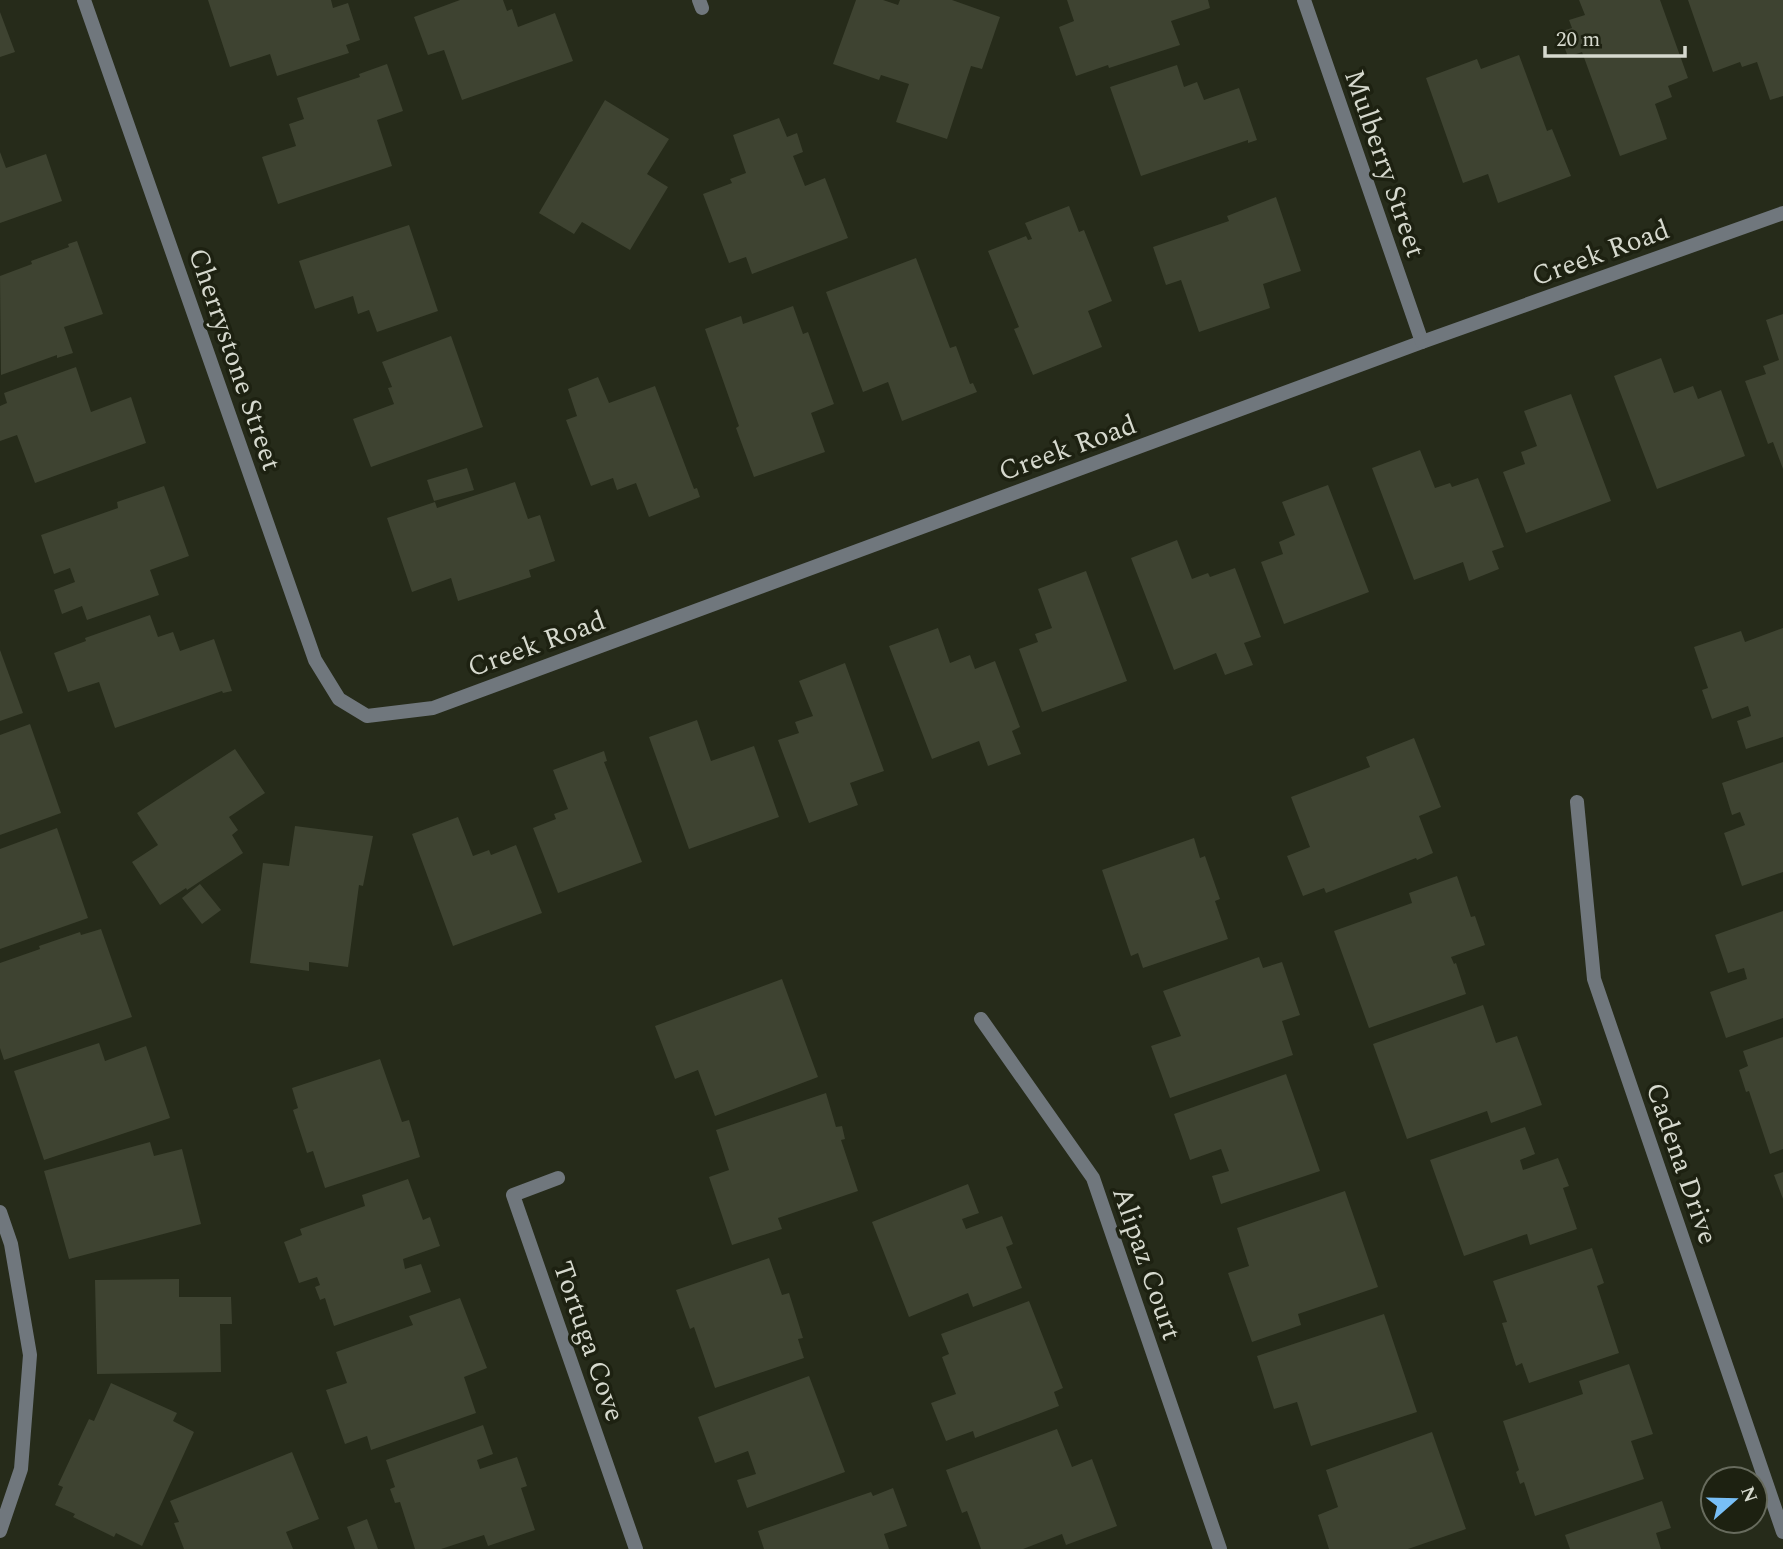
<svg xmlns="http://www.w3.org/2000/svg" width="1783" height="1549" font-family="Spectral,serif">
<rect width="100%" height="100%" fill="#262b1a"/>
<g fill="#3e4331">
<polygon points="208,0 331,0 333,8 348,3 360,40 346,45 349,53 277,76 270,54 230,67"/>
<polygon points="460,0 503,0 507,11 512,9 518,27 555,13 573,61 462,100 444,50 428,55 414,17"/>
<polygon points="856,0 883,0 898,5 900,0 952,0 1000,17 982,69 971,66 947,139 896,122 909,84 881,75 879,80 833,64"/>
<polygon points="1067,0 1208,0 1210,8 1171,21 1180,45 1109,68 1108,65 1076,76 1059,27 1074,21"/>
<polygon points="1579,0 1660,0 1688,78 1668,86 1672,97 1655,104 1667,139 1620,156 1582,52 1568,57 1559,32 1572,28 1569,20 1585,15"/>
<polygon points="1688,0 1783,0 1783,96 1770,100 1757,62 1742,67 1740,62 1713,72"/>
<polygon points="0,12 15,52 0,57"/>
<polygon points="1519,55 1547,131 1552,129 1571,176 1498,203 1488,174 1463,183 1426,78 1477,59 1481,69"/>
<polygon points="387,64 403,111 377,120 392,166 278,204 262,157 296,146 289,124 304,119 297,98 360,77 359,74"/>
<polygon points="1177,65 1184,87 1197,82 1204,100 1239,88 1257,140 1248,143 1248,140 1141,176 1110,87"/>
<polygon points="605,100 669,139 647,174 668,187 630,250 582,222 574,234 539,213"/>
<polygon points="779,118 787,137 797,133 803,152 793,156 805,186 825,178 848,238 752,274 746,257 729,263 703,194 732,183 730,179 746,173 733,135"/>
<polygon points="0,152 6,168 46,154 62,201 0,223"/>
<polygon points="1276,197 1301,271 1263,284 1270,308 1199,332 1181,280 1166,285 1153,247 1229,221 1227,216"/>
<polygon points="1069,206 1079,232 1084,230 1112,301 1088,311 1102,347 1033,375 1014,329 1019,327 988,251 1026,236 1028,240 1032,239 1025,223"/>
<polygon points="409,225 438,311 377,332 369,310 358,314 353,296 315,309 299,261"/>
<polygon points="77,241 103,314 64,327 73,353 57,358 57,355 1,375 0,276 32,264 31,261 69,247 68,244"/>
<polygon points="916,258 950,348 956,346 970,384 973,383 977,392 902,421 888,382 863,392 826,292"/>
<polygon points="793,306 803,334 808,332 834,404 811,413 825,452 754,477 736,428 739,426 705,329 741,316 743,324"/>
<polygon points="1783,314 1783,469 1773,442 1768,444 1745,381 1766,374 1763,366 1779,360 1766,320"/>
<polygon points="451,336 483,427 371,467 353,419 394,404 388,388 392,387 382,362"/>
<polygon points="1661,358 1674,393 1693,386 1698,399 1721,390 1745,456 1657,489 1614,376"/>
<polygon points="76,367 91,412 131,397 146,443 35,483 17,435 0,441 0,406 7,403 4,393"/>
<polygon points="598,377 609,403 655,386 694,489 697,488 700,497 649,517 636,483 617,490 613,478 591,486 566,420 577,416 568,389"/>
<polygon points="1571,394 1611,501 1526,533 1503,472 1525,464 1521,452 1537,446 1524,411"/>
<polygon points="1420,450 1435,488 1450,483 1452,487 1478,478 1504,547 1492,551 1499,569 1469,581 1463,562 1414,580 1372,468"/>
<polygon points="467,468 474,490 434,501 427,480"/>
<polygon points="515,482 528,519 540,515 555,561 529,570 531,577 458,601 451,578 412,592 387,518 435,502 437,508"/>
<polygon points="1328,485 1369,592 1284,624 1261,562 1283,554 1279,542 1295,535 1282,502"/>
<polygon points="164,486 189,556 150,570 159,595 87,620 82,606 62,614 54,590 75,582 70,568 54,574 41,535 118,508 117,502"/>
<polygon points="1177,540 1192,579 1208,573 1210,577 1235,568 1261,637 1244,643 1253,665 1225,675 1216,653 1174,670 1131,558"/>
<polygon points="1086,571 1127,681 1042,712 1019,649 1038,642 1035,634 1052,628 1038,589"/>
<polygon points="150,615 158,637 173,632 180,651 214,639 232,691 223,693 222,691 115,728 99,682 68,692 54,653 86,641 85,638"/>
<polygon points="938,628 950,663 970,655 975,669 995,661 1020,727 1012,731 1021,754 988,766 979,741 932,759 889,646"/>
<polygon points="1783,628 1783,737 1746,749 1737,721 1751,716 1748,706 1712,719 1702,690 1708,688 1694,647 1741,631 1745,642"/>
<polygon points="0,650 23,713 0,721"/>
<polygon points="845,663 884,771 850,783 858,805 809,823 778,740 799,733 795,722 813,716 799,681"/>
<polygon points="697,720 711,761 754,746 779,817 689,849 649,737"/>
<polygon points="30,724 61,813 0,835 0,735"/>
<polygon points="1414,738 1441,807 1419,816 1433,853 1417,860 1416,858 1326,893 1324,888 1303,896 1287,856 1310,847 1291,797 1370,767 1366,757"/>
<polygon points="235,749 265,793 229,817 238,830 232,835 243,853 187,890 186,888 160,905 132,862 158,845 137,813"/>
<polygon points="604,751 607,761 604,762 642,862 558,893 533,828 556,819 554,814 568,809 553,770"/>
<polygon points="1783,762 1783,872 1742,886 1724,833 1745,825 1740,812 1732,815 1722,783"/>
<polygon points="458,817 473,856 489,850 491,855 516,845 542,913 453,946 412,834"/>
<polygon points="295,826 373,836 363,886 359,885 348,967 309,962 309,971 250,963 263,863 289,866"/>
<polygon points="57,828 88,918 0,949 0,849"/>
<polygon points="1194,838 1200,858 1205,856 1220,899 1215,901 1228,939 1143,968 1138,953 1131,956 1102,870"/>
<polygon points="1457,876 1471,917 1475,916 1485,945 1451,957 1454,964 1456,963 1466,994 1369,1028 1334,931 1412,903 1409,893"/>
<polygon points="200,884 221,910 202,924 182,898"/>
<polygon points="1783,911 1783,1018 1726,1038 1710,992 1747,979 1744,968 1728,973 1715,935"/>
<polygon points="101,929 132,1017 4,1060 0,1048 0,963 40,949 39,946 80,932 81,935"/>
<polygon points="1259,957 1263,968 1282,962 1300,1015 1282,1021 1293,1055 1170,1098 1151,1046 1181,1036 1163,991"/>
<polygon points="782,979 818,1077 715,1116 698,1070 675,1079 655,1026"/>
<polygon points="1483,1005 1496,1043 1517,1036 1542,1105 1491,1123 1487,1111 1407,1139 1373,1044"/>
<polygon points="1783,1037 1783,1149 1770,1154 1749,1091 1746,1092 1739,1070 1748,1066 1743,1051"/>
<polygon points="99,1043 105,1061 146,1046 170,1118 44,1160 14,1071"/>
<polygon points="380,1059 402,1122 409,1120 420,1157 325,1188 313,1151 307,1153 293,1110 298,1108 292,1088"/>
<polygon points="1286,1074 1320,1171 1221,1204 1212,1176 1229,1171 1221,1149 1190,1160 1174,1114"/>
<polygon points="826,1093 836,1127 842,1126 845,1139 841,1140 858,1191 778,1218 782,1229 732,1245 709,1177 729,1170 716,1130"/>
<polygon points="1525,1127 1535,1154 1520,1160 1523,1170 1558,1158 1569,1186 1563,1188 1577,1229 1530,1245 1527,1234 1464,1256 1430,1160"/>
<polygon points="150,1142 154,1156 182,1149 201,1224 69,1259 44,1171"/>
<polygon points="1783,1172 1783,1199 1774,1175"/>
<polygon points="408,1179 423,1220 430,1217 440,1246 403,1259 405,1269 421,1264 431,1292 334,1326 325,1298 320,1300 315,1287 320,1285 317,1277 299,1283 284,1242 302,1235 300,1229 365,1206 362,1195"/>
<polygon points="968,1184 979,1213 962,1219 966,1229 1002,1216 1013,1244 1006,1247 1022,1288 973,1307 968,1293 909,1317 872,1222"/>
<polygon points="1345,1191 1378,1287 1298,1314 1301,1325 1252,1342 1228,1273 1249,1266 1237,1228"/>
<polygon points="1592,1248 1604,1283 1597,1286 1619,1353 1529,1383 1522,1363 1516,1366 1502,1323 1507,1322 1493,1281"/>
<polygon points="769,1258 782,1295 789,1293 803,1338 798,1339 804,1358 715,1388 694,1327 690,1329 676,1290"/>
<polygon points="179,1279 179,1297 231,1297 232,1324 220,1324 221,1372 97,1374 95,1280"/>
<polygon points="460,1298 487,1368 464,1377 476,1413 371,1450 367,1436 345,1444 326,1390 347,1383 336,1352 413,1325 409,1316"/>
<polygon points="1029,1301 1063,1388 1054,1392 1059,1406 975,1438 973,1431 946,1441 931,1403 956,1394 942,1357 949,1354 941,1334"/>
<polygon points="1384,1314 1417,1412 1311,1446 1297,1402 1274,1409 1257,1356"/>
<polygon points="1629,1364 1653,1434 1631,1441 1644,1479 1535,1516 1524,1482 1520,1484 1516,1472 1519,1470 1503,1421 1583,1394 1579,1381"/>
<polygon points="809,1376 845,1472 747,1508 737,1480 756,1474 748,1451 715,1463 698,1417"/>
<polygon points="111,1383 177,1413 173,1421 194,1432 142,1546 116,1533 114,1537 73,1517 75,1514 55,1505 63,1487 58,1485 89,1419 94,1421"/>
<polygon points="483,1425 493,1454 477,1460 480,1469 517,1457 527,1486 521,1488 535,1530 488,1546 484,1535 441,1549 415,1549 400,1502 395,1503 390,1489 395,1487 386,1460"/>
<polygon points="1057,1429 1072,1467 1092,1459 1117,1526 1066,1545 1062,1534 1023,1549 981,1549 967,1511 962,1513 946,1470"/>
<polygon points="1432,1432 1466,1529 1408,1549 1329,1549 1318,1515 1338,1507 1326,1470"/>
<polygon points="292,1452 319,1519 286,1532 293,1549 184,1549 174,1523 179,1522 170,1501"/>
<polygon points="893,1488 907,1526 884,1534 889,1549 764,1549 758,1531 871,1492 873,1496"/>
<polygon points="1662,1501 1671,1528 1656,1533 1661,1549 1570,1549 1565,1535"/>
<polygon points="367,1519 378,1549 355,1549 347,1527"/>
</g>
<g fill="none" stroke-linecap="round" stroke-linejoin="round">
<g stroke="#70777d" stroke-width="14">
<polyline points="84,0 315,660 339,699 367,716 433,708 1422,342 1783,213"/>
<polyline points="699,0 702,8"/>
<polyline points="1304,0 1422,342"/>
<polyline points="1577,802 1594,979 1783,1532"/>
<polyline points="981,1019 1093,1178 1220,1549"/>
<polyline points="558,1178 513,1195 636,1549"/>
<polyline points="0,1212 11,1244 30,1355 21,1469 0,1531"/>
</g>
</g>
<g text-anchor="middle" stroke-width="7" stroke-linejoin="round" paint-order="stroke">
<g font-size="28" fill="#d6d9ce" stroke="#1d2111">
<text transform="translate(1386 163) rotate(71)" y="10">Mulberry Street</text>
<text transform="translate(1600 252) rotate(-20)" y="10">Creek Road</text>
<text transform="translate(236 359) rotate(71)" y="10">Cherrystone Street</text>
<text transform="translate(1067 447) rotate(-20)" y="10">Creek Road</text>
<text transform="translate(536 643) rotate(-20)" y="10">Creek Road</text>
<text transform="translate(1683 1163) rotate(71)" y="10">Cadena Drive</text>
<text transform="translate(1148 1263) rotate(71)" y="10">Alipaz Court</text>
<text transform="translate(590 1341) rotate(71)" y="10">Tortuga Cove</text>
</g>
</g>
<g transform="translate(1734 1500) rotate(70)"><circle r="33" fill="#1d2111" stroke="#676b5d" stroke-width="2"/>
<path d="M0-5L12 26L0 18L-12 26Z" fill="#78bff7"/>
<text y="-10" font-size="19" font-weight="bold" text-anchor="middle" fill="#d6d9ce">N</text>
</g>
<path d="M1545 46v10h140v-10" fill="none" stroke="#d6d9ce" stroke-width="3.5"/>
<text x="1556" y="46" font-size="21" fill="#d6d9ce" stroke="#1d2111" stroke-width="5" paint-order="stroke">20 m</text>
</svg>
